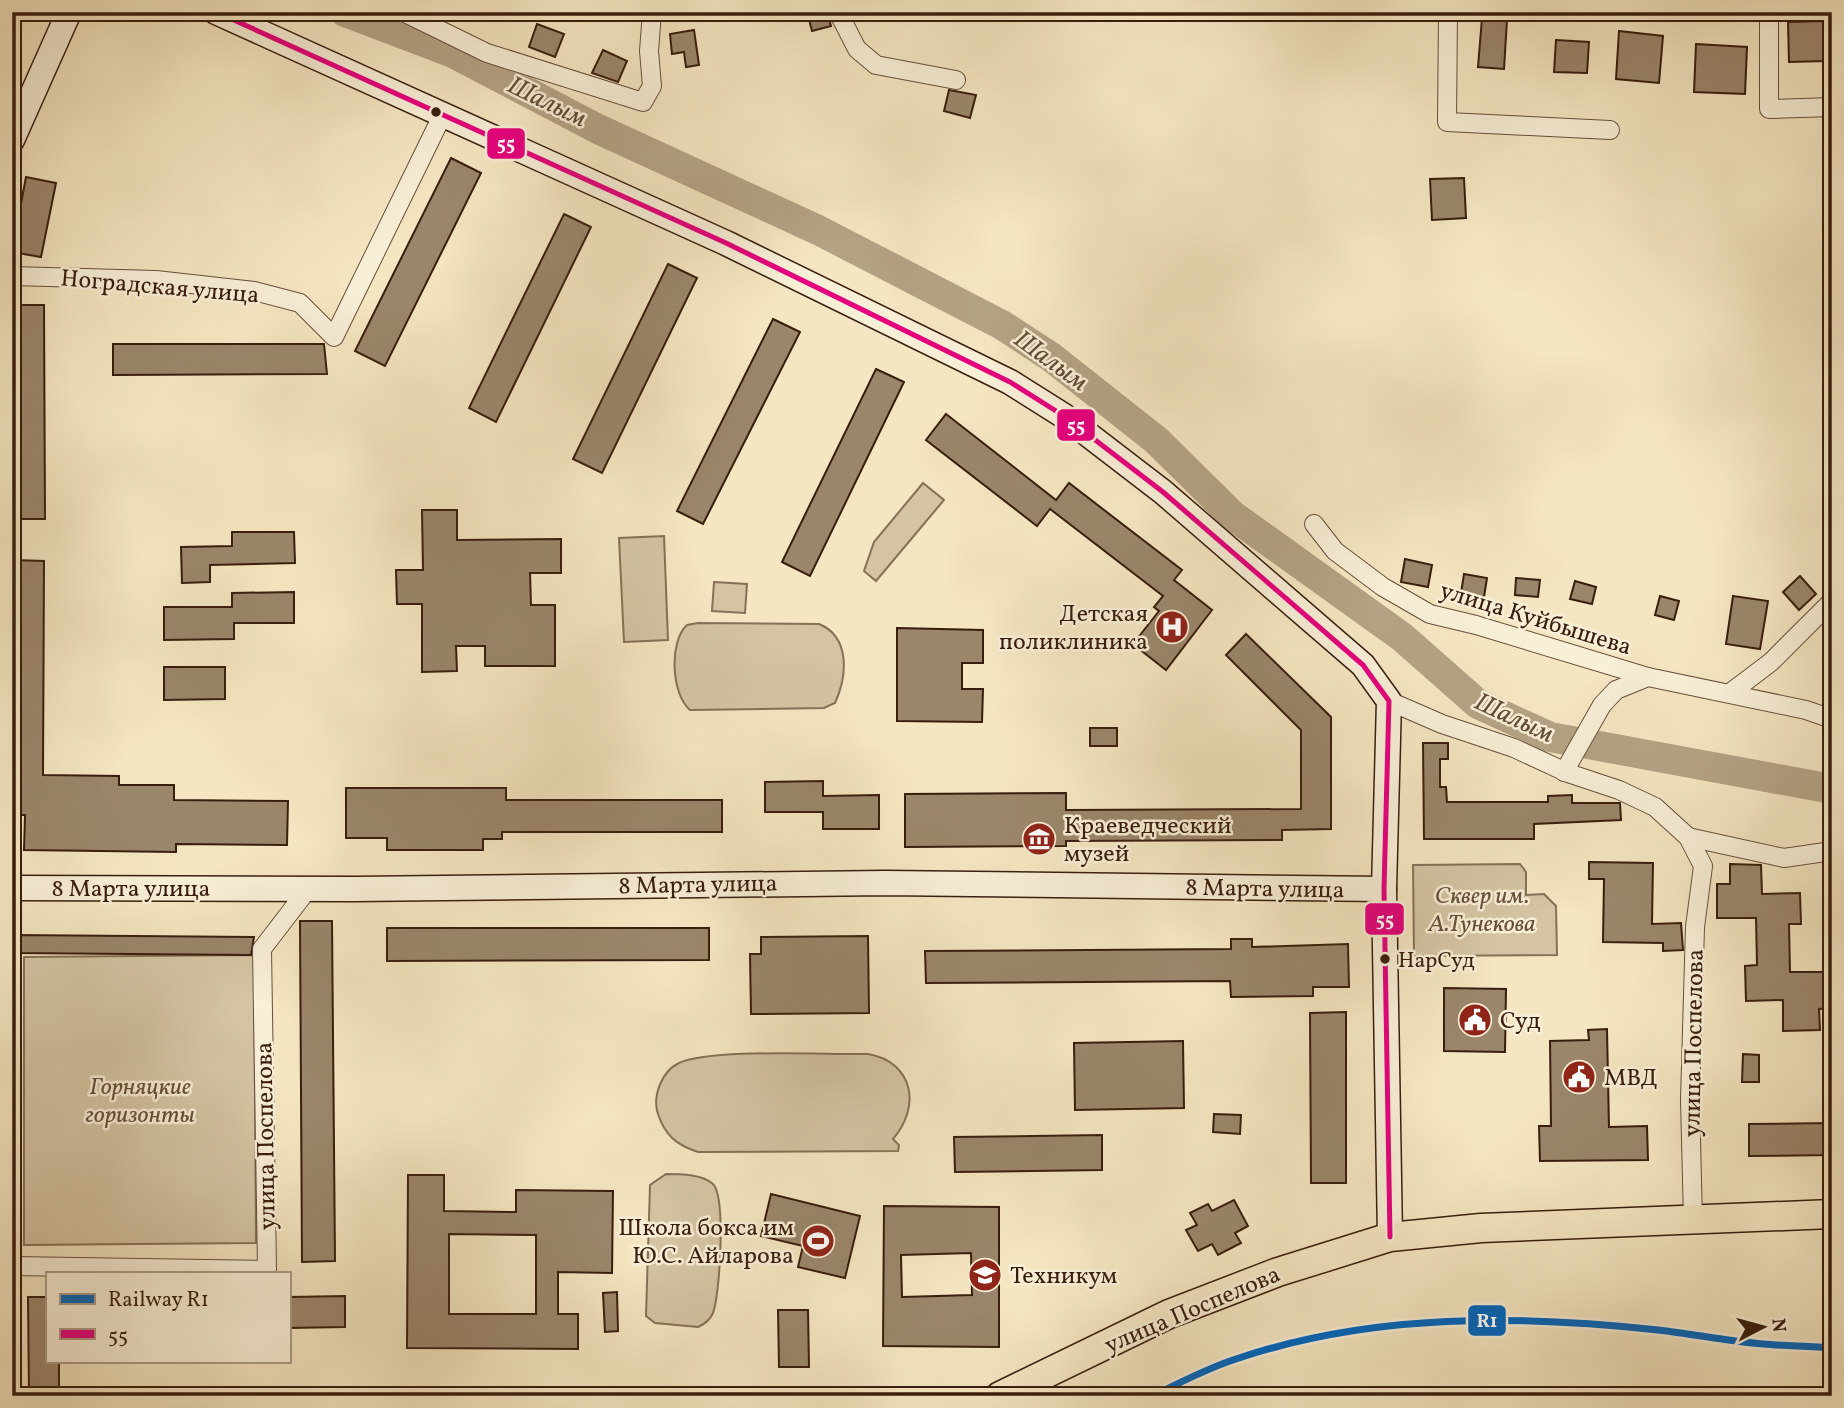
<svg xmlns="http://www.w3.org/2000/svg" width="1844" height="1408" font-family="Vollkorn,serif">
<rect width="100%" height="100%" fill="#f4e6c1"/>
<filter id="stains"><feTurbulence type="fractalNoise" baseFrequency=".00286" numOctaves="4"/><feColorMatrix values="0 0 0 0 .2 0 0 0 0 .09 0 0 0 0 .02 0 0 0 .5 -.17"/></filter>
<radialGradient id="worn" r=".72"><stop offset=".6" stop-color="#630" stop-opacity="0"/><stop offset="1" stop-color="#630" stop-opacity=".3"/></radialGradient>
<g fill="#d4c4a3" stroke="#867058" stroke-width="2">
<polygon points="923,483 944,500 876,581 864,571 874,542"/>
<polygon points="664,536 668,640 624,642 619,538"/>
<polygon points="714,582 747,584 745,613 712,611"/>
<path d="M698,623L819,624C851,637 847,677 835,703L824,708L690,710C671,694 669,641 687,625Z"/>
<polygon points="1520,864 1526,872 1526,895 1544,894 1556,906 1557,955 1414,956 1413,865"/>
<polygon points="254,955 256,1243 24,1245 24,957"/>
<path d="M868,1054C914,1062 921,1107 893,1139L899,1145L898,1151L698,1152C676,1145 665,1135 658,1114C652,1096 662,1071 679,1063C713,1048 826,1055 868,1054Z"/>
<path d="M666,1174C680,1174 702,1174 713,1184C726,1197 720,1294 713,1313C710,1320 705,1324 698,1327L655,1323L646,1316L650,1185Z"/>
</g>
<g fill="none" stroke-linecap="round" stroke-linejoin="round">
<polyline stroke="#b4a284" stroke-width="30" points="345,12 453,53 598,129 818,230 1002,325 1051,357 1156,440 1232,515 1402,637 1478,704 1550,737 1832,789"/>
</g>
<g fill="#9a866b" stroke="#391d0e" stroke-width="2" fill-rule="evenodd">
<polygon points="807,12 827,12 831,26 812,31"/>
<polygon points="1482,18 1507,20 1504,69 1478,67"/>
<polygon points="1825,21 1826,61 1789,62 1788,22"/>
<polygon points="537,24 564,34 555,57 529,47"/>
<polygon points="694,30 699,65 686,67 684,52 672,54 670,34"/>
<polygon points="1619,31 1663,36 1659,83 1616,79"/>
<polygon points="1556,40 1589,42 1587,73 1554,72"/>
<polygon points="1696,44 1747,47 1745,94 1694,92"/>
<polygon points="603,50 627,61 618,82 592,73"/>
<polygon points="949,90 976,95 970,118 944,111"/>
<polygon points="451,158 481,173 385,366 355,351"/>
<polygon points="26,177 56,183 41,257 12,252"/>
<polygon points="1464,178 1466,218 1432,220 1430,179"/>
<polygon points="564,214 591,227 496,422 469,408"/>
<polygon points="668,264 697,278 602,473 573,459"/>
<polygon points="12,305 44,305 45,519 13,519"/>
<polygon points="773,319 800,332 703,524 677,511"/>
<polygon points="113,344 324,344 327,374 113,375"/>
<polygon points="876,369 904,382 810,576 782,562"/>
<polygon points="946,414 1056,500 1069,483 1182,570 1174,580 1212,610 1166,670 1133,644 1159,611 1154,607 1163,596 1050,509 1037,526 926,440"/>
<polygon points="422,510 457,510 457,540 561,539 561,573 530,573 531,605 555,605 555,666 485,666 485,646 456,646 457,671 422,672 422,604 397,604 396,570 423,570"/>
<polygon points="232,532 294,532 295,563 210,565 210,582 182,583 181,547 232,546"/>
<polygon points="1405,559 1432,565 1428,587 1401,582"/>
<polygon points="13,560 44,561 43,775 119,776 119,785 174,785 174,800 288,801 287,845 176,844 176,852 24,850 25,815 15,815 16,775 12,775"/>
<polygon points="1464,574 1487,578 1484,597 1461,593"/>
<polygon points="1800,576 1816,594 1799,610 1783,592"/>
<polygon points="1516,578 1540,580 1538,597 1515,595"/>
<polygon points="1575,581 1596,587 1592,604 1570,599"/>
<polygon points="294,592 294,623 234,623 234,639 164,640 164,607 232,607 232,593"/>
<polygon points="1660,596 1679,601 1674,620 1655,615"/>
<polygon points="1733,596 1768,601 1760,649 1726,644"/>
<polygon points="897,628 983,630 983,663 962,663 962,689 983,689 982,722 897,721"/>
<polygon points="1246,634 1331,717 1331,829 1282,830 1282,840 1066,841 1066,846 905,847 905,794 1066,793 1066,810 1301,809 1301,730 1226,655"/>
<polygon points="164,667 225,667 225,699 164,700"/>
<rect x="1090" y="728" width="27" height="18"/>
<polygon points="1423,743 1448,743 1448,759 1440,759 1440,787 1446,787 1447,802 1548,802 1548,796 1572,795 1572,803 1620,803 1621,820 1534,824 1534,839 1424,839"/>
<polygon points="823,781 823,796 879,795 879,829 823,829 823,812 765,812 765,782"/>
<polygon points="346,788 506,788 506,800 722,800 722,832 502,832 502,839 483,839 483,850 387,850 387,838 346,838"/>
<polygon points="1589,862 1653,863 1652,924 1681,923 1683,950 1663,951 1663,943 1603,942 1604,879 1589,879"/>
<polygon points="1730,864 1761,865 1762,894 1800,893 1801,924 1789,924 1790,972 1832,972 1832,1008 1819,1009 1820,1030 1783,1031 1783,1000 1746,1001 1745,966 1757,965 1756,918 1717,918 1717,884 1730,884"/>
<polygon points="300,921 332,921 335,1261 302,1262"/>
<polygon points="387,928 709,928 709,960 387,961"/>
<polygon points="12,935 254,937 251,955 12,953"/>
<polygon points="868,936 869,1013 751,1014 750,954 761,954 761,937"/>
<polygon points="1231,939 1252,939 1252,947 1348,944 1349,987 1313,987 1313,996 1231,997 1230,981 926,983 925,951 1231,949"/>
<polygon points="1444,988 1506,989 1505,1052 1444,1051"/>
<polygon points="1346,1012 1346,1183 1311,1183 1310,1013"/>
<polygon points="1607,1029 1609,1127 1647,1126 1648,1160 1540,1161 1539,1126 1551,1126 1550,1041 1589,1040 1588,1030"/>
<polygon points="1183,1041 1184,1108 1075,1110 1074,1043"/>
<polygon points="1743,1054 1759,1055 1759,1082 1742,1082"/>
<polygon points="1214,1114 1241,1115 1240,1134 1213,1132"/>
<polygon points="1832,1123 1832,1155 1749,1156 1749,1124"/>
<polygon points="1102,1135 1102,1170 955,1172 954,1137"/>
<path d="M408,1175H444V1211L516,1212V1190L613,1191L612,1273L558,1272V1314H578V1349L407,1348ZM449,1234L536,1235V1314H449Z"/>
<polygon points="771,1194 860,1216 845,1278 798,1267 803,1246 761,1236"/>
<polygon points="1234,1200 1248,1226 1235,1233 1241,1243 1218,1255 1212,1244 1198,1251 1186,1230 1197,1225 1190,1213 1208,1204 1212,1211"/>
<path d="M884,1206L999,1207V1347L883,1346ZM971,1253L972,1295L902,1297L901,1255Z"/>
<polygon points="617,1292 618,1331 605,1332 603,1293"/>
<polygon points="345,1296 345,1327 289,1328 289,1297"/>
<polygon points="28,1297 47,1297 47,1361 59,1361 59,1396 29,1396"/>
<polygon points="778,1310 808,1310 809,1367 779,1367"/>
</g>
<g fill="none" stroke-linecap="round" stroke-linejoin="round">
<defs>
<g id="street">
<polyline points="403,12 487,53 643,102 652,86 649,51 652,12"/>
<polyline points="838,12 857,49 876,65 956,80"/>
<polyline points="1448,12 1447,122 1610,130"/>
<polyline points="1769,12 1769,109 1832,107"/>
<polyline points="12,276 156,280 254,291 300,303 334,337 442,116"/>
<polyline points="1314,524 1335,551 1383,587 1430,614 1476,625 1648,677"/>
<polyline points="1730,693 1771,662 1832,601"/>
<polyline points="1389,701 1442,724 1514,748 1568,773 1619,790 1655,807 1688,837 1703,866 1695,927 1690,1099 1693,1220"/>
<polyline points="1564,772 1602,705 1616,690 1648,677 1806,710 1832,719"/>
<polyline points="1688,837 1784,858 1832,851"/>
<polyline points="12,1266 267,1270 262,949 308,889"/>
</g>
<g id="secondary">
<polyline points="216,12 726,243 1010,382 1064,416 1163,492 1363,665 1389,701 1384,889 1390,1237"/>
<polyline points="12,140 69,12"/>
<polyline points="12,888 355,889 885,883 1384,889"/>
</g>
<polyline id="primary" points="1000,1396 1169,1314 1278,1272 1390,1237 1481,1228 1832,1214"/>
</defs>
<use href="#street" stroke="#684f3b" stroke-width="20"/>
<use href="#secondary" stroke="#391d0e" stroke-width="27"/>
<use href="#primary" stroke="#391d0e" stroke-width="31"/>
<use href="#street" stroke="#f8efd7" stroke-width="18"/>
<use href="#secondary" stroke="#f8efd7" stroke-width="24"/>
<use href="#primary" stroke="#f4e6c1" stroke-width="28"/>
<defs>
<polyline id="bus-1" points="216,12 726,243 1010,382 1064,416 1163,492 1363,665 1389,701 1384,889 1390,1237"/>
</defs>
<use href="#bus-1" stroke="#f8efd7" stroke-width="10"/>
<use href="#bus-1" stroke="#e5007d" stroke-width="5"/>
<defs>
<path id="rail-1" d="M1152,1396C1180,1383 1209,1367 1239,1358C1374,1313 1518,1315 1658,1330C1693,1334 1728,1341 1763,1344C1786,1346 1809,1346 1832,1348"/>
</defs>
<use href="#rail-1" stroke="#f8efd7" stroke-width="12"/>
<use href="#rail-1" stroke="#0065bd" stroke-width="7"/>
</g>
<defs>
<symbol id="hospital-disc" viewBox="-11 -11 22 22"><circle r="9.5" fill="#8f2418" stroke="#f8efd7"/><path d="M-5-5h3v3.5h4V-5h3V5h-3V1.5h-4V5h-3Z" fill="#fff"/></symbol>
<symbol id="museum-disc" viewBox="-11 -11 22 22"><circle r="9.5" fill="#8f2418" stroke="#f8efd7"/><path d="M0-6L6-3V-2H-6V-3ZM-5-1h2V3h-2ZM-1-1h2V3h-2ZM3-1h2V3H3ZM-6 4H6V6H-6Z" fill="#fff"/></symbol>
<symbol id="civic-disc" viewBox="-11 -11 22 22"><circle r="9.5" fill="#8f2418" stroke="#f8efd7"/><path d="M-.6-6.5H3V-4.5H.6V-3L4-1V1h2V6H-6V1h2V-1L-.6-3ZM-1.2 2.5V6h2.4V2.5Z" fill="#fff"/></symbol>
<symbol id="stadium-disc" viewBox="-11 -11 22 22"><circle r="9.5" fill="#8f2418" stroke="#f8efd7"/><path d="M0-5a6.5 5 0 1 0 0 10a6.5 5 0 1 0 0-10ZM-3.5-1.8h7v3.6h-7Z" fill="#fff"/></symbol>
<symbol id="university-disc" viewBox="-11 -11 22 22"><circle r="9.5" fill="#8f2418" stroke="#f8efd7"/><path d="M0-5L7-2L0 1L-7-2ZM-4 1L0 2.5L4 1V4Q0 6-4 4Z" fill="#fff"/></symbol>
</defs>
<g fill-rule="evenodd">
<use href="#hospital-disc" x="1153" y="608" width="38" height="38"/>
<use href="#museum-disc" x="1020" y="820" width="38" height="38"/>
<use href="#civic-disc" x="1456" y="1001" width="38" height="38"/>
<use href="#civic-disc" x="1560" y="1058" width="38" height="38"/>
<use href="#stadium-disc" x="799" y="1222" width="38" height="38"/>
<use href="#university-disc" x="966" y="1256" width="38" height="38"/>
</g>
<g fill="#391d0e" stroke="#f8efd7" stroke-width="2.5">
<circle cx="436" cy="112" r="6"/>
<circle cx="1385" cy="959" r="6"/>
</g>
<g text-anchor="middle" stroke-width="5" stroke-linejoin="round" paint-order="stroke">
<g font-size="22" fill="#391d0e" stroke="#f8efd7" text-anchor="start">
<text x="1398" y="967">НарСуд</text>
</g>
<g font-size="24" fill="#391d0e" stroke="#f8efd7">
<text transform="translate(160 286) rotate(5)" y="8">Ноградская улица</text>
<text transform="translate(1536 618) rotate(17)" y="8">улица Куйбышева</text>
<text transform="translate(698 884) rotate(-1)" y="8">8 Марта улица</text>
<text x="131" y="896">8 Марта улица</text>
<text transform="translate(1265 888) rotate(1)" y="8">8 Марта улица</text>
<text transform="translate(1693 1043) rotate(-89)" y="8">улица Поспелова</text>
<text transform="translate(265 1136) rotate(-91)" y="8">улица Поспелова</text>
<text transform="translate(1192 1309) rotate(-23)" y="8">улица Поспелова</text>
</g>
<g font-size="24" fill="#391d0e" stroke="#f8efd7" text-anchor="start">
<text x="1148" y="621" text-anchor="end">Детская<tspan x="1148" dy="28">поликлиника</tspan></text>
<text x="1064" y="833">Краеведческий<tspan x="1064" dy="28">музей</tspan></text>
<text x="1500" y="1028">Суд</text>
<text x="1604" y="1085">МВД</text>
<text x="794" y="1235" text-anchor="end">Школа бокса им<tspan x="794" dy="28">Ю.С. Айларова</tspan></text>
<text x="1010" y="1283">Техникум</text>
</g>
<g font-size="24" font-style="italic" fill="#684f3b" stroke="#f8efd7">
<text x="1482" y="903">Сквер им.<tspan x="1482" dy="28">А.Тунекова</tspan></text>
<text x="140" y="1094">Горняцкие<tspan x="140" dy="28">горизонты</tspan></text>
</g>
<g font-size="26" font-style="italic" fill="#644c37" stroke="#f8efd7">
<text transform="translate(548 101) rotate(26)" y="9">Шалым</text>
<text transform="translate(1052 360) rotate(36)" y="9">Шалым</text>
<text transform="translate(1515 717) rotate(25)" y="9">Шалым</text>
</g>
</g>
<g stroke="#f8efd7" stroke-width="2.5">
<rect x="486" y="127" width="40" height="33" rx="7" fill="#e5007d"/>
<rect x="1056" y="408" width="40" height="34" rx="7" fill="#e5007d"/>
<rect x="1364" y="902" width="41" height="34" rx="7" fill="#e5007d"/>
<rect x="1467" y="1304" width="40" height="33" rx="7" fill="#0065bd"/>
</g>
<g font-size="19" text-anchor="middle" font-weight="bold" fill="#fff">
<text x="506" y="150">55</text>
<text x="1076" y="432">55</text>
<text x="1385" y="926">55</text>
<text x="1487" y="1327">R1</text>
</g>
<rect width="1844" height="1408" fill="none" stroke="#f4e6c1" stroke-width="42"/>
<rect x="14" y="14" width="1816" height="1380" fill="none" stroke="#391d0e" stroke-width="3.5"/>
<rect x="21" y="21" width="1802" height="1366" fill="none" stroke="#391d0e" stroke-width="2"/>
<rect x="46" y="1272" width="245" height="91" fill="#f8efd7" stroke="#ac9b87" stroke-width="2"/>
<rect x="60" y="1294" width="35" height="10" fill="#0065bd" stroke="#ac9b87" stroke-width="2"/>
<text x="108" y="1306" font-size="21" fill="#391d0e">Railway R1</text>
<rect x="60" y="1329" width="35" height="10" fill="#e5007d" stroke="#ac9b87" stroke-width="2"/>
<text x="108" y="1342" font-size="21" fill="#391d0e">55</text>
<g transform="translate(1763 1327) rotate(84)" stroke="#f8efd7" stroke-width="5" paint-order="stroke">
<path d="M0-5L12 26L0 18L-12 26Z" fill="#391d0e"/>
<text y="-10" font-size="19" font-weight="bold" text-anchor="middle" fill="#391d0e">N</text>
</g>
<rect width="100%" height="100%" filter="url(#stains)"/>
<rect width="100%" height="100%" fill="url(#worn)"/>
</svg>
